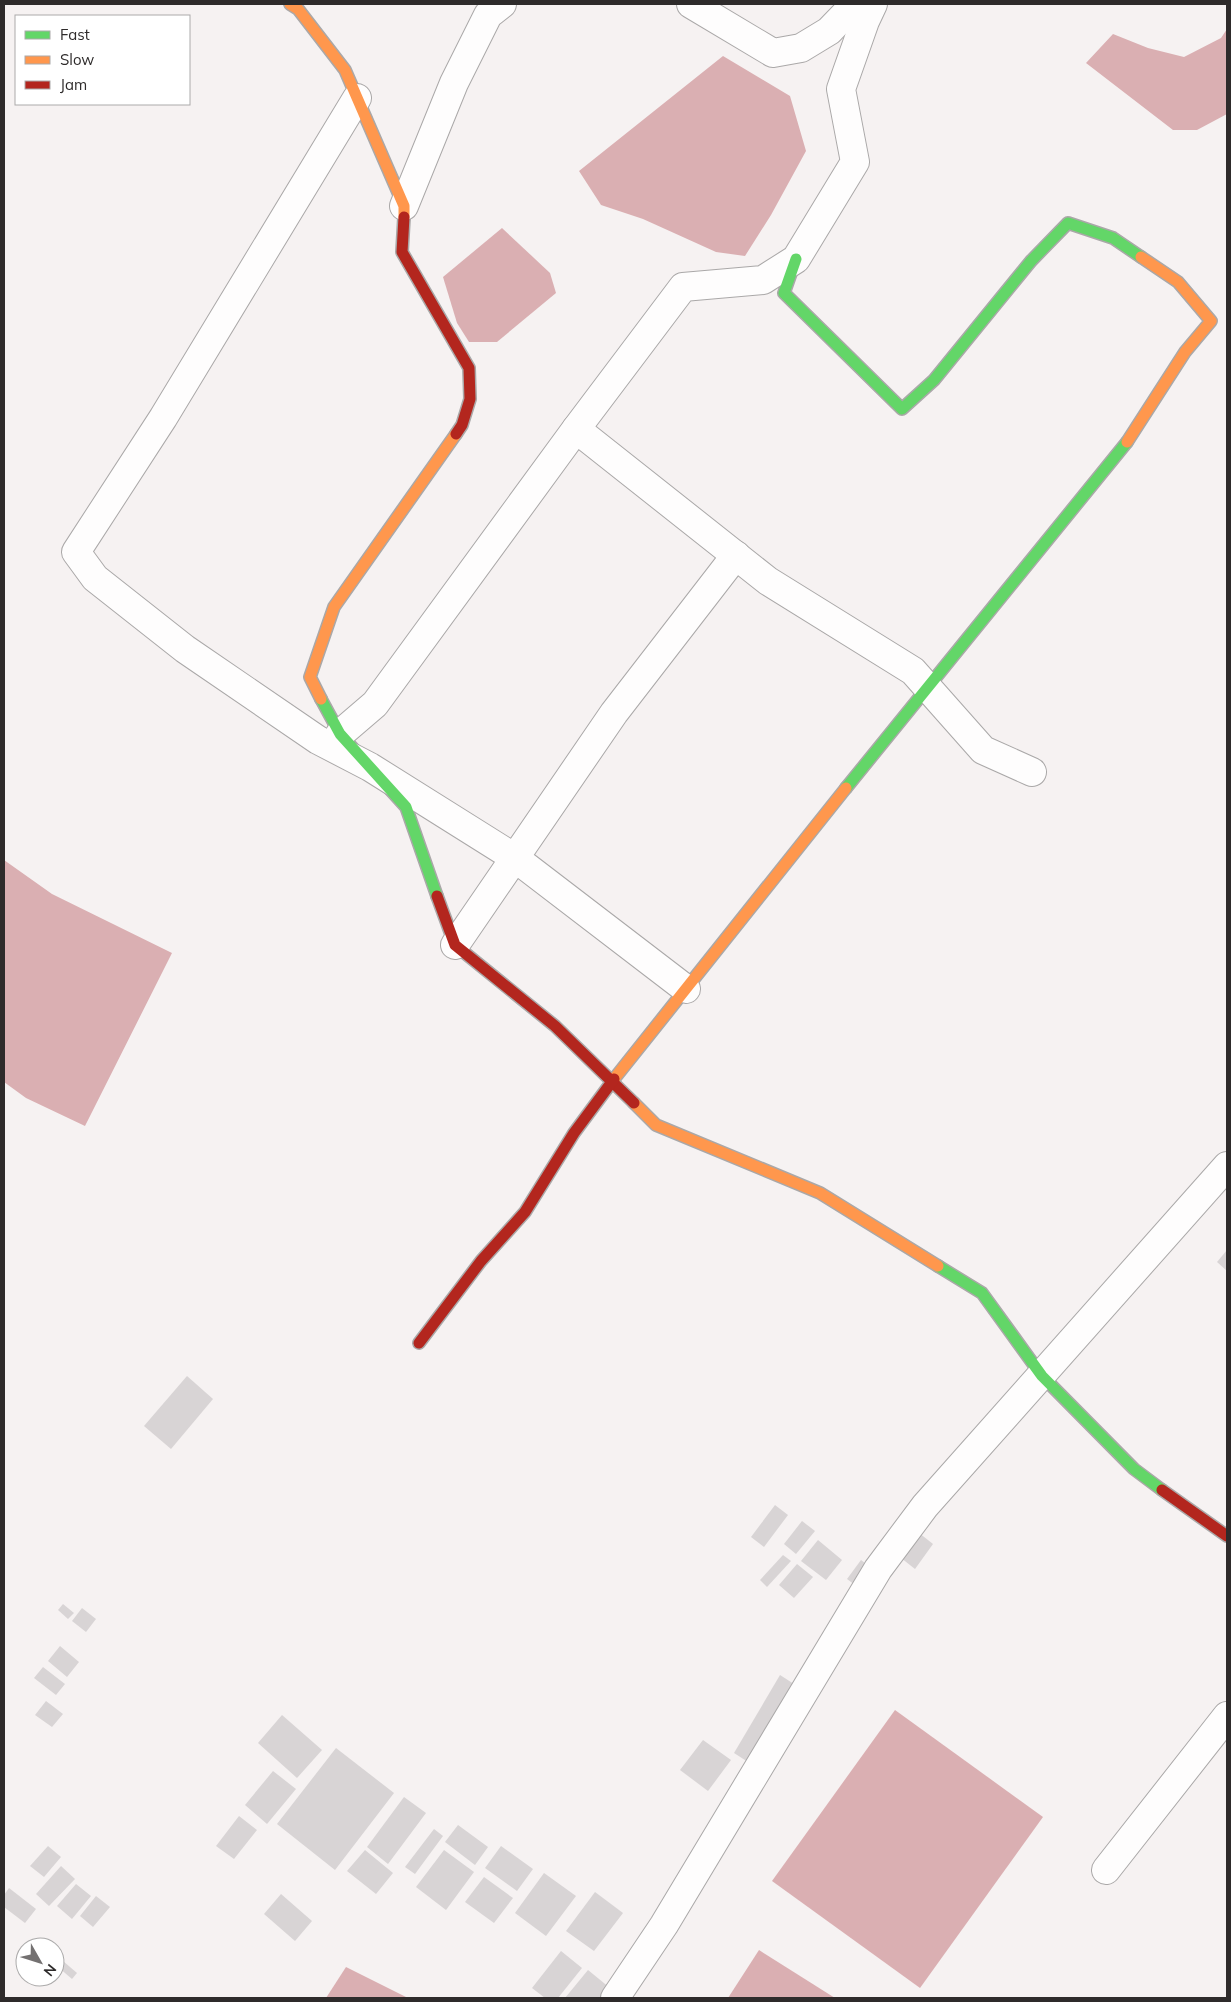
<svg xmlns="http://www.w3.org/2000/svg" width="1231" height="2002" font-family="Mulish,sans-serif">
<rect width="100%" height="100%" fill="#f6f2f2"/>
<g fill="#daafb2">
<polygon points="1227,29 1227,114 1197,130 1173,130 1086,63 1113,34 1148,48 1184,57 1221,38"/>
<polygon points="723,56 790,96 806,151 771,215 745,256 716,252 643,219 601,205 579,171"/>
<polygon points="502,228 550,273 556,293 497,342 469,342 457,323 443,277"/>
<polygon points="4,860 52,894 172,953 85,1126 26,1098 4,1082"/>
<polygon points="895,1710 1043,1817 920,1988 772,1881"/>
<polygon points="759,1950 835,1998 728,1998"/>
<polygon points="346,1967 408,1998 326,1998"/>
</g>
<g fill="#d8d4d5">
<polygon points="1227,1250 1227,1271 1217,1262"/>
<polygon points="187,1376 213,1399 171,1449 144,1426"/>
<polygon points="775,1505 788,1515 764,1547 751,1537"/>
<polygon points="802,1521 815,1531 796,1554 784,1544"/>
<polygon points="914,1529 933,1544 915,1569 896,1554"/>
<polygon points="818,1540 842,1560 826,1580 801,1561"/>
<polygon points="783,1555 791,1561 767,1587 760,1580"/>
<polygon points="861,1560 873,1569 859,1588 847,1579"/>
<polygon points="797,1564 813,1577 794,1598 779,1585"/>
<polygon points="63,1604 74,1613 68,1619 58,1610"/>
<polygon points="82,1608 96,1619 86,1632 72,1621"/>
<polygon points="60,1646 79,1662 67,1677 48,1661"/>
<polygon points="43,1667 65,1684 56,1695 34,1678"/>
<polygon points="780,1675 794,1684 748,1762 734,1753"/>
<polygon points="46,1701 63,1714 52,1727 35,1715"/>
<polygon points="282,1715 322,1750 297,1778 258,1743"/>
<polygon points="703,1740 731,1760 708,1791 680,1770"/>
<polygon points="336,1748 394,1793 335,1870 277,1824"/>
<polygon points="273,1771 296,1789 267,1824 245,1805"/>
<polygon points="404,1797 426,1813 388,1864 367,1847"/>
<polygon points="239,1816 257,1830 234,1859 216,1846"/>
<polygon points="458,1825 488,1847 475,1865 445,1842"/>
<polygon points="434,1829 443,1836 415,1874 405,1867"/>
<polygon points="48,1846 61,1857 44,1877 30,1866"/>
<polygon points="501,1846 533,1869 517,1891 485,1868"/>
<polygon points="365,1850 393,1873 376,1894 347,1871"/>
<polygon points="444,1850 474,1872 446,1910 416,1887"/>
<polygon points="61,1866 75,1879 49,1906 36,1894"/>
<polygon points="544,1873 576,1896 546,1936 515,1913"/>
<polygon points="484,1877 513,1898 494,1923 465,1902"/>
<polygon points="76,1884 91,1896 72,1919 57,1906"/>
<polygon points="9,1888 36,1909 25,1923 4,1907 4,1895"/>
<polygon points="595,1892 623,1913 594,1951 566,1931"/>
<polygon points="281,1894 312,1921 295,1941 264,1914"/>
<polygon points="96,1896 110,1907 93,1927 80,1916"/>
<polygon points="561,1951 582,1968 558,1998 545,1998 532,1988"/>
<polygon points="63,1961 77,1973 72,1979 58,1967"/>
<polygon points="588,1970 610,1988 603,1998 565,1998"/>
</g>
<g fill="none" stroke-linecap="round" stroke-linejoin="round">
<defs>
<g id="street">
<polyline points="691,4 773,53 801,48 829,31 855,4"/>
<polyline points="357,98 163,418 76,552 95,578 185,649 318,740 370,767 515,858 686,989"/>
<polyline points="404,206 454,83 488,15 502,4"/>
<polyline points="576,429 768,581 913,671 983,750 1032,772"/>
<polyline points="340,734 375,704 576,429 683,287 763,280 796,259 855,162 841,89 865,21 873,4"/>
<polyline points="455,945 614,713 736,555"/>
<polyline points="1106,1870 1227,1716"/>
<polyline points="615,1998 664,1925 878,1569 925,1506 1227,1166"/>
</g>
<g id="fast">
<polyline points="796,259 784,293 902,409 934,380 1031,261 1068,223 1113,238 1141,257"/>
<polyline points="321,699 340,734 406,807 437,896"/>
<polyline points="846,788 1127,442"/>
<polyline points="938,1266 982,1293 1042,1376 1134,1469 1162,1490"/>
</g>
<g id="slow">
<polyline points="290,4 298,9 345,70 404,206 404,217"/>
<polyline points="1127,442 1185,352 1211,321 1178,282 1141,257"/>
<polyline points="321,699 310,677 334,607 456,434"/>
<polyline points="614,1079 846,788"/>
<polyline points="634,1103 656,1125 820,1193 938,1266"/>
</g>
<g id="jam">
<polyline points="404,217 402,252 469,368 470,399 462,425 456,434"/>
<polyline points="437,896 455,945 555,1026 634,1103"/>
<polyline points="419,1343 481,1261 525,1212 574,1133 614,1079"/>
<polyline points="1162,1490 1227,1536"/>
</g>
</defs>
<use href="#street" stroke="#aaa8a8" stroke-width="30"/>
<use href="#fast" stroke="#aaa8a8" stroke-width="14"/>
<use href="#slow" stroke="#aaa8a8" stroke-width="14"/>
<use href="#jam" stroke="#aaa8a8" stroke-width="14"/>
<use href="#street" stroke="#fefdfd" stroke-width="28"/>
<use href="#fast" stroke="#63d668" stroke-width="11"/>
<use href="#slow" stroke="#ff974d" stroke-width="11"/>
<use href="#jam" stroke="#b3261e" stroke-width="11"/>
</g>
<rect width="1231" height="2002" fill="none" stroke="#2e2b2b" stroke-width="10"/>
<rect x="15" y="15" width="175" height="90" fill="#ffffff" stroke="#abaaaa"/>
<rect x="25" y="31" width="25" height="8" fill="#63d668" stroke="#abaaaa"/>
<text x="60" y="40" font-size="15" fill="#2e2b2b">Fast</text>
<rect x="25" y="56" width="25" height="8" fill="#ff974d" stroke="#abaaaa"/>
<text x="60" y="65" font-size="15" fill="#2e2b2b">Slow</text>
<rect x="25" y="81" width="25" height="8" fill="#b3261e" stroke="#abaaaa"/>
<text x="60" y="90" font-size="15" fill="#2e2b2b">Jam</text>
<g transform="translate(40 1962) rotate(129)"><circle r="24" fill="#ffffff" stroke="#abaaaa"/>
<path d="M0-4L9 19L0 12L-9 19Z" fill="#747171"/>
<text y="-8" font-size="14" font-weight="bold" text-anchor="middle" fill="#2e2b2b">N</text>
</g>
</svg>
